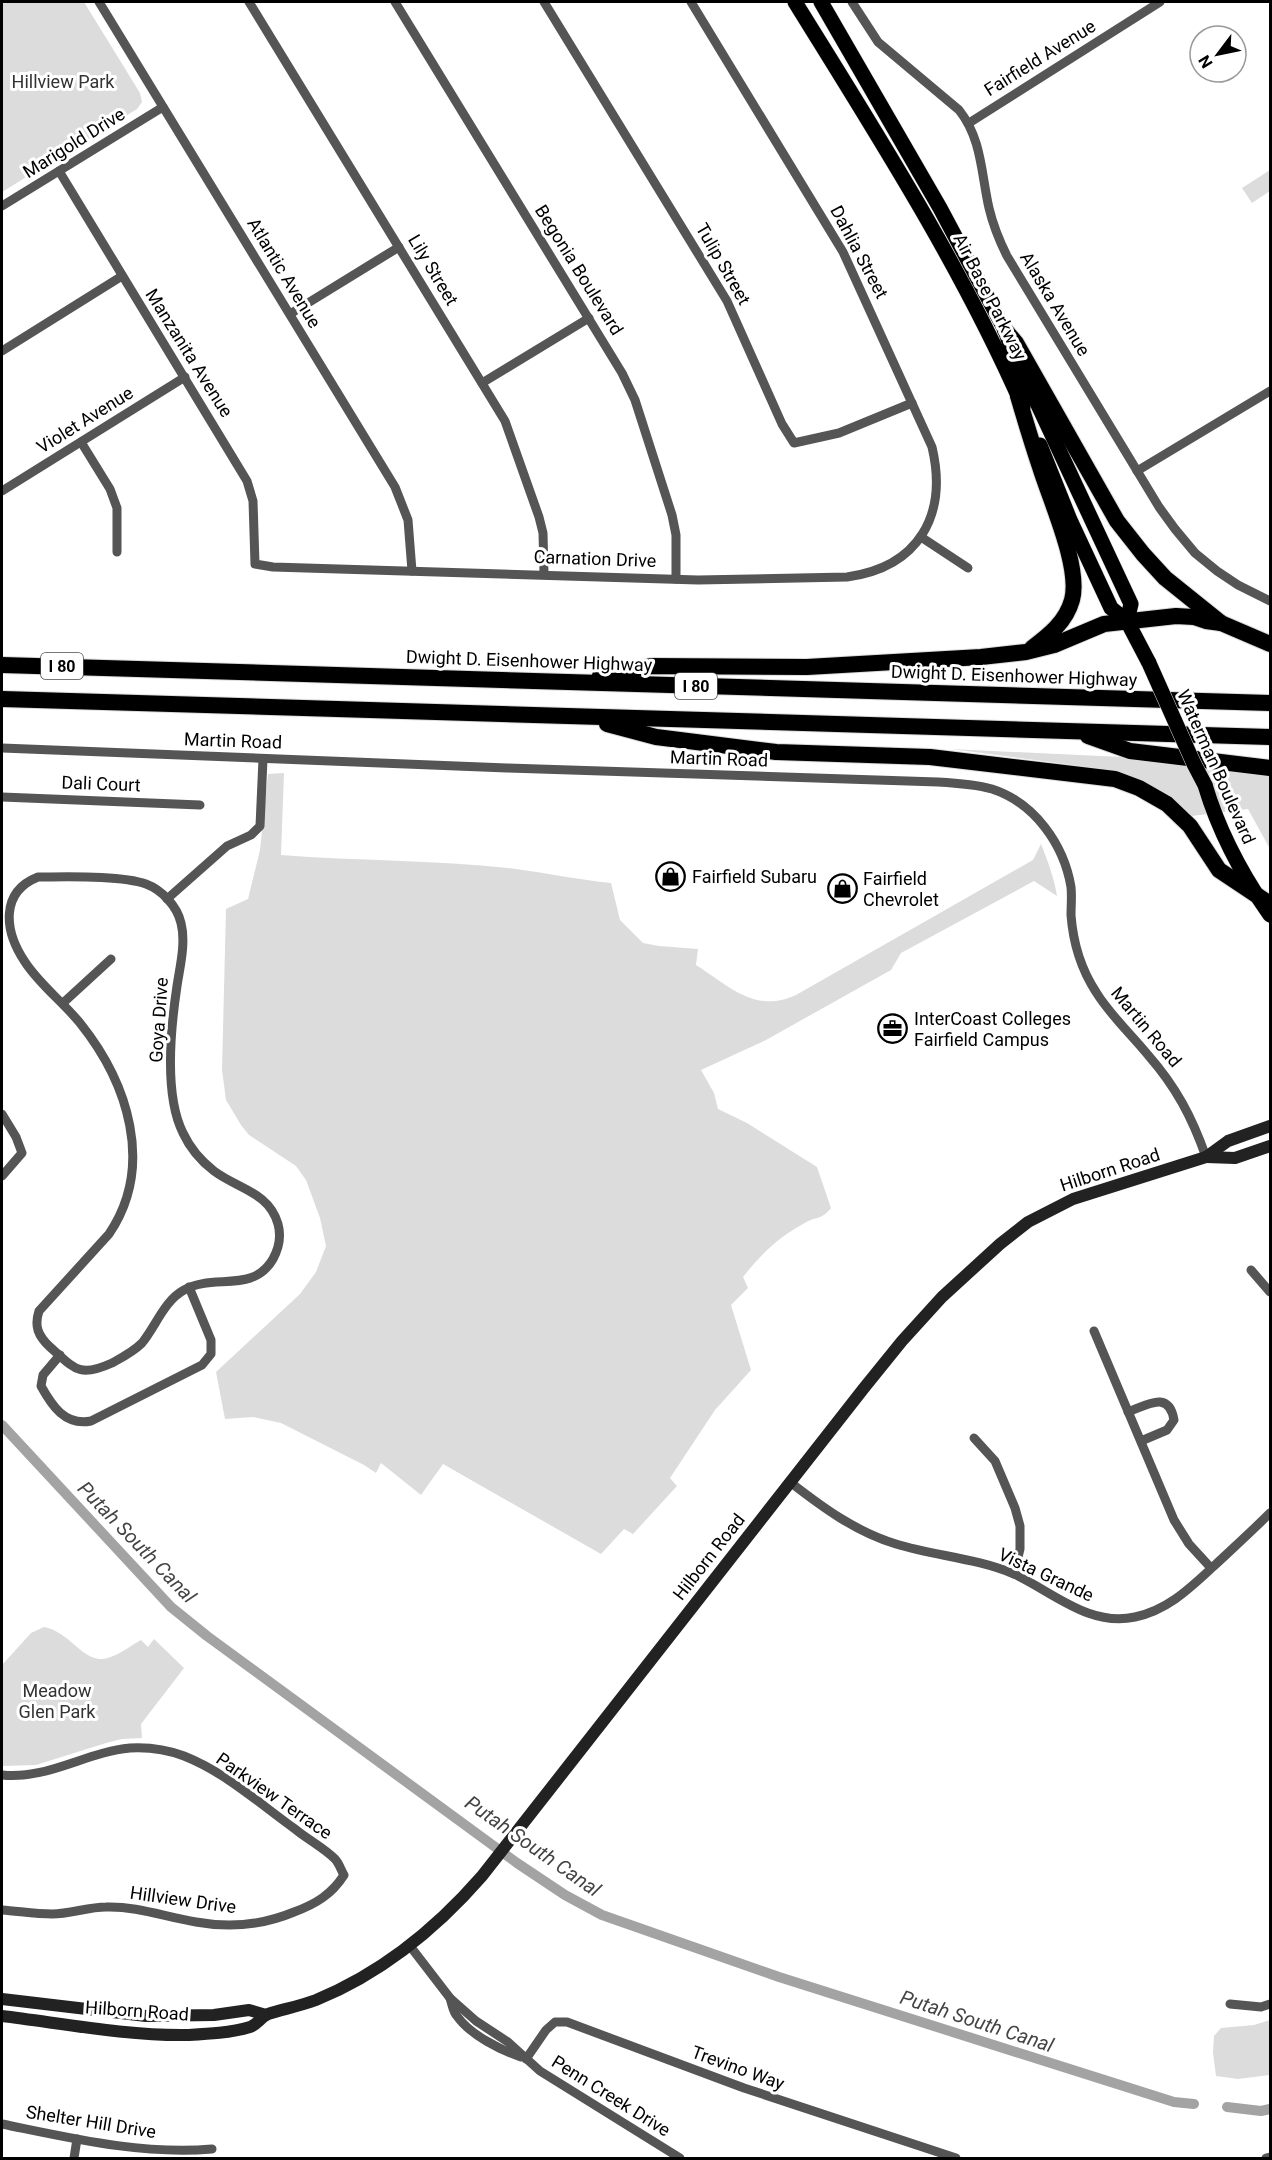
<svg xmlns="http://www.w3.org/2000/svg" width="1272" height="2160" font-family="Roboto,sans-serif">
<rect width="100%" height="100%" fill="#fff"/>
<g fill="#dcdcdc">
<polygon points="2,2 84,2 140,93 142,102 137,109 2,192"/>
<polygon points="1270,170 1270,191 1252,203 1242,188"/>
<polygon points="951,749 1270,764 1270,849 1248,809 1192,816 1169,795 1118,771"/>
<path d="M284,773L281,855C359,861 438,860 516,869C548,873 579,880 611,883L620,920L643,943L659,946L698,949L696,965C729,986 755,1014 796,995L1033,860L1041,844C1048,862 1054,877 1057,896L1034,881L901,953L891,970L766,1040L701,1070L714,1093L718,1109L747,1123L817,1167L831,1208C821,1221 815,1216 803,1224C779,1237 760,1255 743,1277L748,1288L731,1305L751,1370L715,1410L670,1478L677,1486L633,1534L624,1529L601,1554L443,1464L421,1495L381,1463L376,1473L364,1465L281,1423L253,1417L225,1419L216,1372L300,1294L316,1272L326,1246L320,1218L306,1180L296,1166L249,1135L241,1125L226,1100L222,1070L226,909L248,899L260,850L268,774Z"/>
<path d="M44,1627C68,1631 82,1660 102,1659C115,1658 130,1646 141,1640L148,1647L154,1639L184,1668L141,1724L142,1738L122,1739L106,1743L36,1765L2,1766V1665L31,1633Z"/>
<polygon points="1270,2020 1270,2075 1238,2079 1216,2076 1213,2053 1214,2036 1221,2028 1254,2025"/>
</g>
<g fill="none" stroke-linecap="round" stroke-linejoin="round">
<g stroke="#a3a3a3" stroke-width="10">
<polyline points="2,1425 171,1607 207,1636 517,1863 565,1895 602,1915 779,1977 1174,2102 1194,2104"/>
<polyline points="1227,2107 1261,2111 1270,2109"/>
</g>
<defs>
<g id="primary">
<path d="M795,2C876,133 961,265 1023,407"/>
<polyline points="821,2 940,208 1005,330 1010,345 1131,604 1127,621"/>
<polyline points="1040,445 1070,520 1111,608 1127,621 1149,663"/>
<path d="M1205,785C1219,832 1242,875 1270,915"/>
</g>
<g id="highway">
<polyline points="1005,330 1016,343 1117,521 1143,554 1165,578 1221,623 1270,644"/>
<path d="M1018,396C1025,420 1032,443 1040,467C1050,500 1081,567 1072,600C1066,622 1049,635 1032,648"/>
<polyline points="2,665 1270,703"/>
<polyline points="600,676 651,666 807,667 981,657 1026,652 1054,645 1104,624 1176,616 1194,617 1206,621 1221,623"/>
<polyline points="2,699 1270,737"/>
<polyline points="607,724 656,737 776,752 930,757 1115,779 1139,788 1167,804 1190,826 1219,870 1270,904"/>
<polyline points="1088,736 1130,751 1270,768"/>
</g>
</defs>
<use href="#primary" stroke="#dbdbdb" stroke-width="16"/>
<use href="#highway" stroke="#dbdbdb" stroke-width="18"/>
<g stroke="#555" stroke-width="9">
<polyline points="99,2 395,487 408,520 412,571"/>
<polyline points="249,2 505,421 539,517 543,533 544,574"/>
<polyline points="395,2 622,373 635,400 672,515 676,535 676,579"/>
<polyline points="544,2 727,301 782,424 794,443 839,433 912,403"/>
<path d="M852,2L878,42L959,110C982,139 981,173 989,208C993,225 999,240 1007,256L1159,507L1175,529L1195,553L1217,571L1238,585L1270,601"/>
<polyline points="969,123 1160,2"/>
<path d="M59,171L247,481L253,501L255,564L273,567L698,580L847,577C919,567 948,515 932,447L843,252L691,2"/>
<polyline points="2,206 163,107"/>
<polyline points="290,314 399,247"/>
<polyline points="2,351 122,276"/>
<polyline points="482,383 589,318"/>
<polyline points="81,442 110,489 117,508 117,552"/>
<polyline points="1137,471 1270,391"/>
<polyline points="2,491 185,377"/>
<polyline points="921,537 968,568"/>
<path d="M2,748L507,768L938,782C956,783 974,784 992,789C1035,803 1064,845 1071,887C1072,896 1071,906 1071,915C1073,942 1081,969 1096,992C1110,1015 1131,1034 1148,1055C1176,1087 1192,1117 1206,1157"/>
<polyline points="2,797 200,805"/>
<path d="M38,877C65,877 121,875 146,884C162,890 177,906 181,923C186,943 180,966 177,986C171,1026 164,1095 183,1133C190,1148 201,1161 214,1171C238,1189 269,1192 278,1224C281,1235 279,1248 273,1259C253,1294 213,1273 184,1290C164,1301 156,1326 142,1343C133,1352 123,1357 112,1363C79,1378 75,1369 50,1347C38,1336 34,1326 39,1311L109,1234C155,1166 128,1083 80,1023C63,1002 40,985 25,962C4,931 0,892 38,877Z"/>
<polyline points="167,899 227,846 251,835 260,826 263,759"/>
<polyline points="63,1003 111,959"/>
<polyline points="2,1114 16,1137 22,1153 2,1176"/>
<polyline points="1251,1270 1270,1292"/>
<polyline points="1094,1331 1174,1520 1189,1544 1211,1568"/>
<path d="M60,1355L43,1375L41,1386C52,1406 65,1426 91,1421L202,1365L211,1354V1340L189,1287"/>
<path d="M1128,1412C1147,1405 1169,1390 1174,1420L1167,1430L1141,1441"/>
<polyline points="974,1438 995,1461 1015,1508 1020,1526 1020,1549 1014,1574"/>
<path d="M790,1482C822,1507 856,1532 896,1544C935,1556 976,1558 1014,1574C1053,1592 1089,1627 1135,1617C1168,1610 1190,1588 1214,1566C1233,1548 1252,1531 1270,1513"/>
<path d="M2,1775C47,1780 86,1752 130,1748C148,1747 168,1750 184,1756C225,1772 260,1804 295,1829C307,1839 324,1848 335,1859C339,1863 341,1870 344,1875C332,1894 316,1904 294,1912C263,1925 229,1928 196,1922C165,1917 137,1906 106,1907C88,1907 70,1914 52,1914C35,1914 18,1911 2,1910"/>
<polyline points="410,1946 450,1998 476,2021 508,2042 540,2071 680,2158"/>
<path d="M450,1998C452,2004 453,2012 457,2016C470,2035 501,2050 521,2057"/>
<polyline points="1230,2004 1261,2007 1270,2004"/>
<polyline points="526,2059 546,2030 555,2022 567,2022 744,2088 956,2158"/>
<path d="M2,2124C71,2138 141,2155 212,2149"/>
<polyline points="74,2158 77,2139"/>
<polyline points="1266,2158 1270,2157"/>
</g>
<g stroke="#222" stroke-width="12">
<polyline points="1206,1157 1235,1158 1270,1146"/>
<polyline points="2,1999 146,2016 214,2015 249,2010 266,2015"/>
<path d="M2,2016C60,2023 128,2036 187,2035C207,2034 230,2033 250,2027C257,2025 261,2017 268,2014C284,2009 300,2006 316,2000C382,1973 435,1930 482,1876L864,1388L902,1341L942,1297L1000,1244L1028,1222L1073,1199L1206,1157L1228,1141L1270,1126"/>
</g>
<use href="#primary" stroke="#000" stroke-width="15"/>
<use href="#highway" stroke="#000" stroke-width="16"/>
<defs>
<polyline id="primary-bridge" points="1149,663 1194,764 1205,785"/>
</defs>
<use href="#primary-bridge" stroke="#dbdbdb" stroke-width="16" stroke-linecap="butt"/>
<use href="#primary-bridge" stroke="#000" stroke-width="15"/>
</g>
<defs>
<symbol id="shop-ring" viewBox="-11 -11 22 22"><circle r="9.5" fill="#fff" stroke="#000" stroke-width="1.5"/><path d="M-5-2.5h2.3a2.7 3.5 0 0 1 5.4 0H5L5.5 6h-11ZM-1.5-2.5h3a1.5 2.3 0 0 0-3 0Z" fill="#000"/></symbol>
<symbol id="office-ring" viewBox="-11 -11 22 22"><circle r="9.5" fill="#fff" stroke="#000" stroke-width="1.5"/><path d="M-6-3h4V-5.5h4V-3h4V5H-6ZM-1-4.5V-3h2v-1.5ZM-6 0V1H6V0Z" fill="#000"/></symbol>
</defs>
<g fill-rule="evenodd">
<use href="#shop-ring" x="654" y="860" width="33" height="33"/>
<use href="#shop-ring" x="826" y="872" width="33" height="33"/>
<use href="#office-ring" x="876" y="1012" width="33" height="33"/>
</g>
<g text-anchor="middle" stroke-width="6" stroke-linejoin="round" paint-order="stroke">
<g fill="#fff" stroke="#4c4c4c" stroke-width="1.5">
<rect x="41" y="653" width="42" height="26" rx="4.5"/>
<rect x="675" y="673" width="42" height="26" rx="4.5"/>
</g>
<g font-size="16" font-weight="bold" fill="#000">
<text x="62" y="672">I 80</text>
<text x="696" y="692">I 80</text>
</g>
<g font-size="18" fill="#000" stroke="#fff">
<text transform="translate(1040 58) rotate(-32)" y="6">Fairfield Avenue</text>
<text transform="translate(74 143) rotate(-32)" y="6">Marigold Drive</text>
<text transform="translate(859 252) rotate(62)" y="6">Dahlia Street</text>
<text transform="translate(723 264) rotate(60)" y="6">Tulip Street</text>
<text transform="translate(433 270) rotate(59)" y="6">Lily Street</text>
<text transform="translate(579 270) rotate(58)" y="6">Begonia Boulevard</text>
<text transform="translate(284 273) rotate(59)" y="6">Atlantic Avenue</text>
<text transform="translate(990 297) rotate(63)" y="6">Air Base Parkway</text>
<text transform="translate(1055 304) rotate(59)" y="6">Alaska Avenue</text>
<text transform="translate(189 353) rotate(58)" y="6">Manzanita Avenue</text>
<text transform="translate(85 420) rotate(-32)" y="6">Violet Avenue</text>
<text transform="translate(595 559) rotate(2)" y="6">Carnation Drive</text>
<text transform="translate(529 661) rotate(2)" y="6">Dwight D. Eisenhower Highway</text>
<text transform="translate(1014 676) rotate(2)" y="6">Dwight D. Eisenhower Highway</text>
<text transform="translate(233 741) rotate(2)" y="6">Martin Road</text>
<text transform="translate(719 759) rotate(2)" y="6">Martin Road</text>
<text transform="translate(1216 767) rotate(66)" y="6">Waterman Boulevard</text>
<text transform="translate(101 784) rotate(2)" y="6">Dali Court</text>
<text transform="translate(159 1020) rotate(-86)" y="6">Goya Drive</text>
<text transform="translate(1146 1027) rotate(50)" y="6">Martin Road</text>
<text transform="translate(1110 1170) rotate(-18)" y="6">Hilborn Road</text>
<text transform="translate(709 1557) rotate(-52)" y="6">Hilborn Road</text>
<text transform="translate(1046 1575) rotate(25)" y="6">Vista Grande</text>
<text transform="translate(274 1796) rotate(35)" y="6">Parkview Terrace</text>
<text transform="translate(183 1900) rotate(8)" y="6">Hillview Drive</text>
<text transform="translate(137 2011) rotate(4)" y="6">Hilborn Road</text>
<text transform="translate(738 2068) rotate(20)" y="6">Trevino Way</text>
<text transform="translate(611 2096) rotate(32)" y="6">Penn Creek Drive</text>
<text transform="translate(91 2122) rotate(9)" y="6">Shelter Hill Drive</text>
</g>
<g font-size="18" fill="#333" stroke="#fff">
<text x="63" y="88">Hillview Park</text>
<text x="57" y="1697">Meadow<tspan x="57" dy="21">Glen Park</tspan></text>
</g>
<g font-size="18" fill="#000" stroke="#fff" text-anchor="start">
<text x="692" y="883">Fairfield Subaru</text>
<text x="863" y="885">Fairfield<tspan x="863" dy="21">Chevrolet</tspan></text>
<text x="914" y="1025">InterCoast Colleges<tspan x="914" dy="21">Fairfield Campus</tspan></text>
</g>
<g font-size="20" font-style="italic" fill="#444" stroke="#fff">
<text transform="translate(137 1542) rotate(46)" y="7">Putah South Canal</text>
<text transform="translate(533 1846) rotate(35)" y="7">Putah South Canal</text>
<text transform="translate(977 2021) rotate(18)" y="7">Putah South Canal</text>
</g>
</g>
<rect width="1272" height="2160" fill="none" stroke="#000000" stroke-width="6"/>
<g transform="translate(1218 54) rotate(238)"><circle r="28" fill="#ffffff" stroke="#999999" stroke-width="1.5"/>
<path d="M0-4.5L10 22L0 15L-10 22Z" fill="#000000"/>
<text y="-9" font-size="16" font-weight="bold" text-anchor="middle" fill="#000000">N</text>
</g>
</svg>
